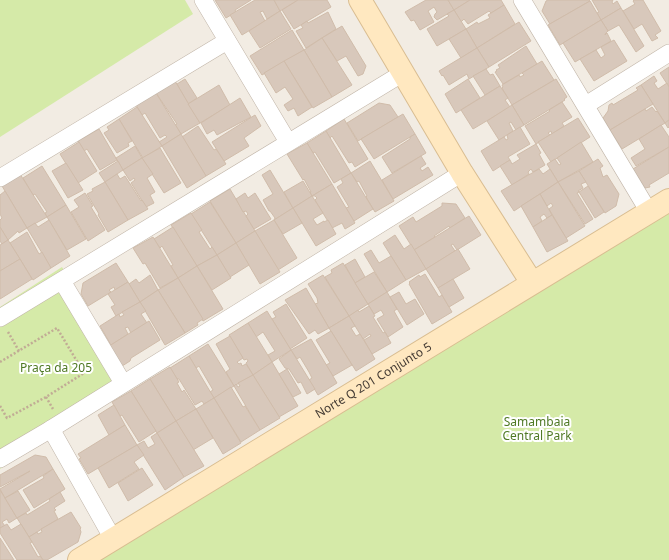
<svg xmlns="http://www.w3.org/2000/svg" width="669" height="560" font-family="'Noto Sans',sans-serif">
<rect width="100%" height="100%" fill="#f2ece3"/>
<g fill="#d5eaa8">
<polygon points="0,0 185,0 193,14 0,137"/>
<polygon points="669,195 669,560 67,560"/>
<polygon points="62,267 132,387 0,469 0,307"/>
</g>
<g fill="#d8c8bb" stroke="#d0bcaa">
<polygon points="215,0 251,0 235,10 236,12 226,18"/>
<polygon points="255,0 274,0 280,11 267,19 263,11 260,12 265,21 242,35 230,15"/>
<polygon points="274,0 298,0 280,11"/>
<polygon points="298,0 327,0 331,7 294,29 282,10"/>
<polygon points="426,0 448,0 454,10 437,20 434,17 435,14 437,12 434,7 428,11 434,22 420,30 414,20 411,21 405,12"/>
<polygon points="448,0 470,0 454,10"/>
<polygon points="470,0 501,0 504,5 491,13 489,11 468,24 464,19 461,22 454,10"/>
<polygon points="548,0 589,0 590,1 550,24 542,11 546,1"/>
<polygon points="592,0 613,0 612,2 613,4 617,1 621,8 601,20 597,13 599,12"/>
<polygon points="634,0 643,0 661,31 655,35 658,38 652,41 642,24 634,29 623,11 635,4 633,1"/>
<polygon points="590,1 601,20 560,45 548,25"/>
<polygon points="504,5 515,24 477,48 466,29 477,22 478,24 490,18 488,15"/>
<polygon points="621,8 644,46 636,52 619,25 608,31 601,20"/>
<polygon points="454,10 466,29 437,46 427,29 449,16 447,14"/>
<polygon points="280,11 291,29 260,48 249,31"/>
<polygon points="328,12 336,29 306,48 296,31 303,28 301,25 307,21 308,23"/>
<polygon points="601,20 608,31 605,34 605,35 607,33 611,41 575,62 563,43"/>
<polygon points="519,22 531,41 489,67 477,48"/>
<polygon points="342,26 366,66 363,74 358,76 346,56 337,61 322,38"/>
<polygon points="466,29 477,48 461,58 449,39"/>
<polygon points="292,30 304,50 262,75 250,56"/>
<polygon points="322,38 352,85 332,97 304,50"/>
<polygon points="614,40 627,61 594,81 580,59 596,50 601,58 605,55 601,47"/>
<polygon points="526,46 537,64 503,84 495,72 497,71 496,70 500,68 498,65"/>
<polygon points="477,48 489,67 469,79 467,74 449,85 443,75 442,76 439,71"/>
<polygon points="304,50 332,97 313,108 284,61"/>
<polygon points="284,61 312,107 298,116 294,108 288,111 284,105 293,99 285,87 276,93 264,73"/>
<polygon points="542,61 554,80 512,105 502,88 503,87 502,85 519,75 520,77 524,75 522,73"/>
<polygon points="669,67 669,87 660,73"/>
<polygon points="486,69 490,75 493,74 500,86 485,95 473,76"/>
<polygon points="654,76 657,81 654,83 658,89 667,83 669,87 669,120 665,123 641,85"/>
<polygon points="185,79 197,98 188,104 177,84"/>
<polygon points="468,79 480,98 456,113 445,94"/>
<polygon points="556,79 567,97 564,99 565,100 524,125 512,105"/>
<polygon points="175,81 200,123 181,134 175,125 177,124 156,93"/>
<polygon points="219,85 230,105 200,123 188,104"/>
<polygon points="641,85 653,104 610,130 603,118 608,111 609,105 612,103 613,105 638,90 636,88"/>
<polygon points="500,86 508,98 505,100 510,107 473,129 461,110"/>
<polygon points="156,93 181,134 162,146 159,142 167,137 165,135 160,138 145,113 142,115 136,105"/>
<polygon points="240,98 251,117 217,135 214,130 207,134 201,123"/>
<polygon points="562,102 572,117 562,123 564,126 552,134 551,131 548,133 550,135 536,144 525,126 550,111 549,110"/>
<polygon points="379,103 390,105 398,117 358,141 347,123"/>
<polygon points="512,105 524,125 516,130 511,122 509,123 513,131 499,140 487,121"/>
<polygon points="137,107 162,146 143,158 119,119"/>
<polygon points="652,107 656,112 657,111 665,123 622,149 610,130 645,109 646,111"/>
<polygon points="403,114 415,134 374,159 361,139"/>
<polygon points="255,115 261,126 244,138 249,146 224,161 212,142"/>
<polygon points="578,118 590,137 551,162 538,142"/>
<polygon points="119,119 132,141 128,143 129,146 117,153 104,133 109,130 107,127"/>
<polygon points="344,119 368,159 355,167 352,162 349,163 332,136 330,138 326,131"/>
<polygon points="669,120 669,127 668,128 665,123"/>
<polygon points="661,125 669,137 669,147 636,166 631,158 645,149 639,139"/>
<polygon points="198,126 214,150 216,149 226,164 206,176 182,137"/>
<polygon points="520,127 530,144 508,157 510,160 493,171 481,151 504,137 506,140 508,139 507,135"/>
<polygon points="99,129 117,160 100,170 87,149 84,151 78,141"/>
<polygon points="326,131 351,173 334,183 315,152 313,153 307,143"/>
<polygon points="181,134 206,176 187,188 162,146"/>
<polygon points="415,134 426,153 392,173 382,157 410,139 410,137"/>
<polygon points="79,142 97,171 78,183 60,154"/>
<polygon points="581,142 593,162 558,182 547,164 555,159 559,165 561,164 557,158"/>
<polygon points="307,143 332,184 312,196 310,192 311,192 304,179 303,180 287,154"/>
<polygon points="536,144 541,153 539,154 545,165 533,172 531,169 528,172 529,174 512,185 500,166 510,160 512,164 520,159 517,155"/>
<polygon points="135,146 142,158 123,170 116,158"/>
<polygon points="669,147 669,173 649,185 650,187 645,188 633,169"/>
<polygon points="160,148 181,183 164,193 142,158"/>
<polygon points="421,156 426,164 420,168 422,171 428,167 433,175 393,199 382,180"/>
<polygon points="142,158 153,174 147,178 155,192 150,195 154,203 146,207 131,183 135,180 134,178 130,181 123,170"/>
<polygon points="598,159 603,166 600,168 603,177 607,175 619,194 616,206 605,213 579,171"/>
<polygon points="118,161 123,170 105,182 99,173"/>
<polygon points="370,161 394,201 375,212 366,197 367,196 359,181 357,182 351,173"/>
<polygon points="66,163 83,190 68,198 52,171"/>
<polygon points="42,166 66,205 47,217 45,213 47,212 35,194 33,195 23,178"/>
<polygon points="539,169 543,174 550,169 558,182 514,211 501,191"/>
<polygon points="270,170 293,208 274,220 275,218 270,211 269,211 263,200 273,194 262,175"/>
<polygon points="579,171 586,182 581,184 583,188 578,191 579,192 577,193 593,219 585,224 558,182"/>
<polygon points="351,173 373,209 354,221 346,208 349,207 337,187 343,183 341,179"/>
<polygon points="20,174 47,217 27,228 2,186"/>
<polygon points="117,174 120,179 125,176 141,201 142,200 148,209 128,220 105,182"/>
<polygon points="303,181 312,196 293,208 284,192"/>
<polygon points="105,182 128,220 108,232 98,215 99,214 87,194 93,191 92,189"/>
<polygon points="558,182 585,226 566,238 549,209 553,206 551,203 547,206 540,194"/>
<polygon points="332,184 355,223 345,229 342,223 332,228 315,200 317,198 315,196 312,196"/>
<polygon points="588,186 604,212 595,218 579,192"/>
<polygon points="230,189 255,231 236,243 210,201"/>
<polygon points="5,191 27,228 19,233 18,231 8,240 0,227 0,220 2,218 0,214 0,195"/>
<polygon points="85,193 93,206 91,207 105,230 88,241 71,212 79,207 74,200"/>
<polygon points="245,193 248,198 255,193 271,219 254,229 246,216 248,214 246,211 243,212 236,199"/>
<polygon points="540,194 552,215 547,218 544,214 540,217 542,221 533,227 521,206"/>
<polygon points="312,196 323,213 313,219 317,225 324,221 324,222 328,220 336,234 316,246 293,208"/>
<polygon points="210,202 236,243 217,255 191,214"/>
<polygon points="442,203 456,204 465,218 450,228 449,226 434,236 435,237 414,250 399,226 413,217 416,222 442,206"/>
<polygon points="66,205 86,239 67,250 47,217"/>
<polygon points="293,208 302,223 283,234 274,220"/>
<polygon points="191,213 202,230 199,232 210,249 212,247 217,255 197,266 171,225"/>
<polygon points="552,215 568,241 547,252 533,227"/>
<polygon points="469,216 481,235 457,250 453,244 451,245 455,251 426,269 414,250"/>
<polygon points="49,220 70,256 51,268 27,228 35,223 38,227"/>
<polygon points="274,220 297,258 278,270 255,231"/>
<polygon points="0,227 8,240 2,244 0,241"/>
<polygon points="173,227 197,266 178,278 171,266 173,265 162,246 160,248 154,239"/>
<polygon points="255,231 280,272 260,284 236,243"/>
<polygon points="27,232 39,254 42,252 51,268 33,280 10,243"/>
<polygon points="395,235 404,249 411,244 426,269 406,280 383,243"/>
<polygon points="153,237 178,278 160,288 145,263 143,264 133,248"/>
<polygon points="8,240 20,259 0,271 0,245"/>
<polygon points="236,243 249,265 230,277 217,255"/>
<polygon points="458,249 470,269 438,288 426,269"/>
<polygon points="371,250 379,263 391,256 406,280 387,292 364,254"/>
<polygon points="217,255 231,278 212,290 197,266"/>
<polygon points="20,259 32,279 0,299 0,271"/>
<polygon points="355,259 365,277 355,283 345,265"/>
<polygon points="116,263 128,282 115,290 114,287 109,290 111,292 88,306 81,294 83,283"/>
<polygon points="343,263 368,304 349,316 325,277 332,273 331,270"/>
<polygon points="197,266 223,309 203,321 178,278"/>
<polygon points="374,272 387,292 368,304 355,283"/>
<polygon points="425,274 439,297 442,295 452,312 432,324 409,284 410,283 409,282 419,275 420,277"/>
<polygon points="150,275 158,290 140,302 129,284 136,279 139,283"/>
<polygon points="323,275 349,316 329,328 315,304 318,303 317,298 308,284"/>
<polygon points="178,278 203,319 197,323 198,325 185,333 158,290"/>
<polygon points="453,279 464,298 449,307 438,288"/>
<polygon points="128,282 140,302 116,316 111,307 115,305 108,294"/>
<polygon points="306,288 329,328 318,334 315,330 309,334 285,300"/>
<polygon points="158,290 185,333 165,345 140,302"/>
<polygon points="387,292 397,309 394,311 403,327 388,337 377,319 384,315 381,310 374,314 368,304"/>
<polygon points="399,292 406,304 415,299 424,314 407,325 390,297"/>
<polygon points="140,302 146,311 141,314 147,323 131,333 128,327 125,328 128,334 111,345 100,326 119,314 120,317 124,315 122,312"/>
<polygon points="286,304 307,338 290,349 272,319 276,317 273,312"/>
<polygon points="369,306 375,316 373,317 383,333 385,332 391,343 372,354 364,340 371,336 370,334 363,339 349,316 358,310 359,312"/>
<polygon points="267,311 291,350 272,362 268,355 275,351 263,332 256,337 248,323"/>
<polygon points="349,316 355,326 351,328 356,336 360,334 375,359 356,371 329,328"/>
<polygon points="149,321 160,340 131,358 130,361 119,368 106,348"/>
<polygon points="248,323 272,362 253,375 246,363 248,361 247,359 244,360 229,335"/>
<polygon points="331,331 352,365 333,376 326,365 330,363 316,340"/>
<polygon points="230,336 243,358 237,362 239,364 241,363 242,366 246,364 253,375 234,386 226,372 230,369 216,344"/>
<polygon points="311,339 337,383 318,395 309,380 312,378 309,372 300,357 297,359 291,350"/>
<polygon points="208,344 234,386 214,398 210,392 213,390 199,366 196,368 189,356"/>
<polygon points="291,350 315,389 307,394 301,382 298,383 289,369 285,368 279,359"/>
<polygon points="189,356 214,398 204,404 202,401 195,405 179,379 177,379 170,368"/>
<polygon points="272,362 298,406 279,417 253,375"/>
<polygon points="170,367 179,382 177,383 182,392 184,390 196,409 176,421 150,379"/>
<polygon points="287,369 301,393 293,397 279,374"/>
<polygon points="253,375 280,418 260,430 234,386 236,384 238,387 240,386 238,383"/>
<polygon points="150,379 176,421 157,433 131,391"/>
<polygon points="231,387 243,407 245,406 260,430 241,442 214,398"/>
<polygon points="131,391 156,431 139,442 122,415 120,416 112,402"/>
<polygon points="214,398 241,443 223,454 196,409"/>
<polygon points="114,405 125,425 109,435 98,415"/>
<polygon points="196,409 213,438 193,450 176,421"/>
<polygon points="176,421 204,466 184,477 157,433"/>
<polygon points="125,425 137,445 88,474 79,459 81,458 78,454"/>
<polygon points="157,433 184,477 165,490 137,445 144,441 148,448 155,444 151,437"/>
<polygon points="137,445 144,455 134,462 139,469 109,488 98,468"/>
<polygon points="35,455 46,457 53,469 5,498 0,489 30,471 0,487 0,475"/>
<polygon points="142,468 153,485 128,501 118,483"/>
<polygon points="53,469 65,489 34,508 23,490 44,478 43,476"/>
<polygon points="0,490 17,518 9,523 7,519 2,522 5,526 0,528"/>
<polygon points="18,491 30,510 17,518 5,498"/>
<polygon points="60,492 65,501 54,508 56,510 54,511 58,519 29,537 17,518 26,513 27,515 50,501 49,499"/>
<polygon points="71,512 81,528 80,529 81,532 78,542 47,560 43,560 29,537 37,532 38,534 42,532 41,529"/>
<polygon points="7,524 11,530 21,524 32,542 30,543 38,557 40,556 43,560 17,560 0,533 0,528"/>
<polygon points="0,538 14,560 0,560"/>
</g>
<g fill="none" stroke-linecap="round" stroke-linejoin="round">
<defs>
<g id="street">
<polyline points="203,0 288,142"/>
<polyline points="522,0 649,212"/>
<polyline points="586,105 669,53"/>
<polyline points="0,178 227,41"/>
<polyline points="62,281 123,383"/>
<polyline points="0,318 403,73"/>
<polyline points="51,429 113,539"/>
<polyline points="0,459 51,429 462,173"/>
</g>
<g id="secondary">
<polyline points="360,0 462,173 532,283"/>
<path id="s1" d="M79,560L669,200"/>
</g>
</defs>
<use href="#street" stroke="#c1b5a8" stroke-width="18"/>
<use href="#secondary" stroke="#d9bd91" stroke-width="24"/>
<g stroke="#c1ac95" stroke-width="2.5" stroke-dasharray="2 2" stroke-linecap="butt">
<polyline points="8,332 19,351"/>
<polyline points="0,362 57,328 84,373 46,397 7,418 0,406"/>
<polyline points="46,397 53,409"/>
</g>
<use href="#street" stroke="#fff" stroke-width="17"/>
<use href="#secondary" stroke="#ffe8c0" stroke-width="22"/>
</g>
<g text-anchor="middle" stroke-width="4" stroke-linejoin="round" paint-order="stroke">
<g font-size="12" fill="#4f7924" stroke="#fff">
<text x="56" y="372">Praça da 205</text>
<text x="537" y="426">Samambaia<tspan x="537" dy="14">Central Park</tspan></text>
</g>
<g font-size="12" fill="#443b33" stroke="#fff">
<text dy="4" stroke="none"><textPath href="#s1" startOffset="345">Norte Q 201 Conjunto 5</textPath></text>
</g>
</g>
</svg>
